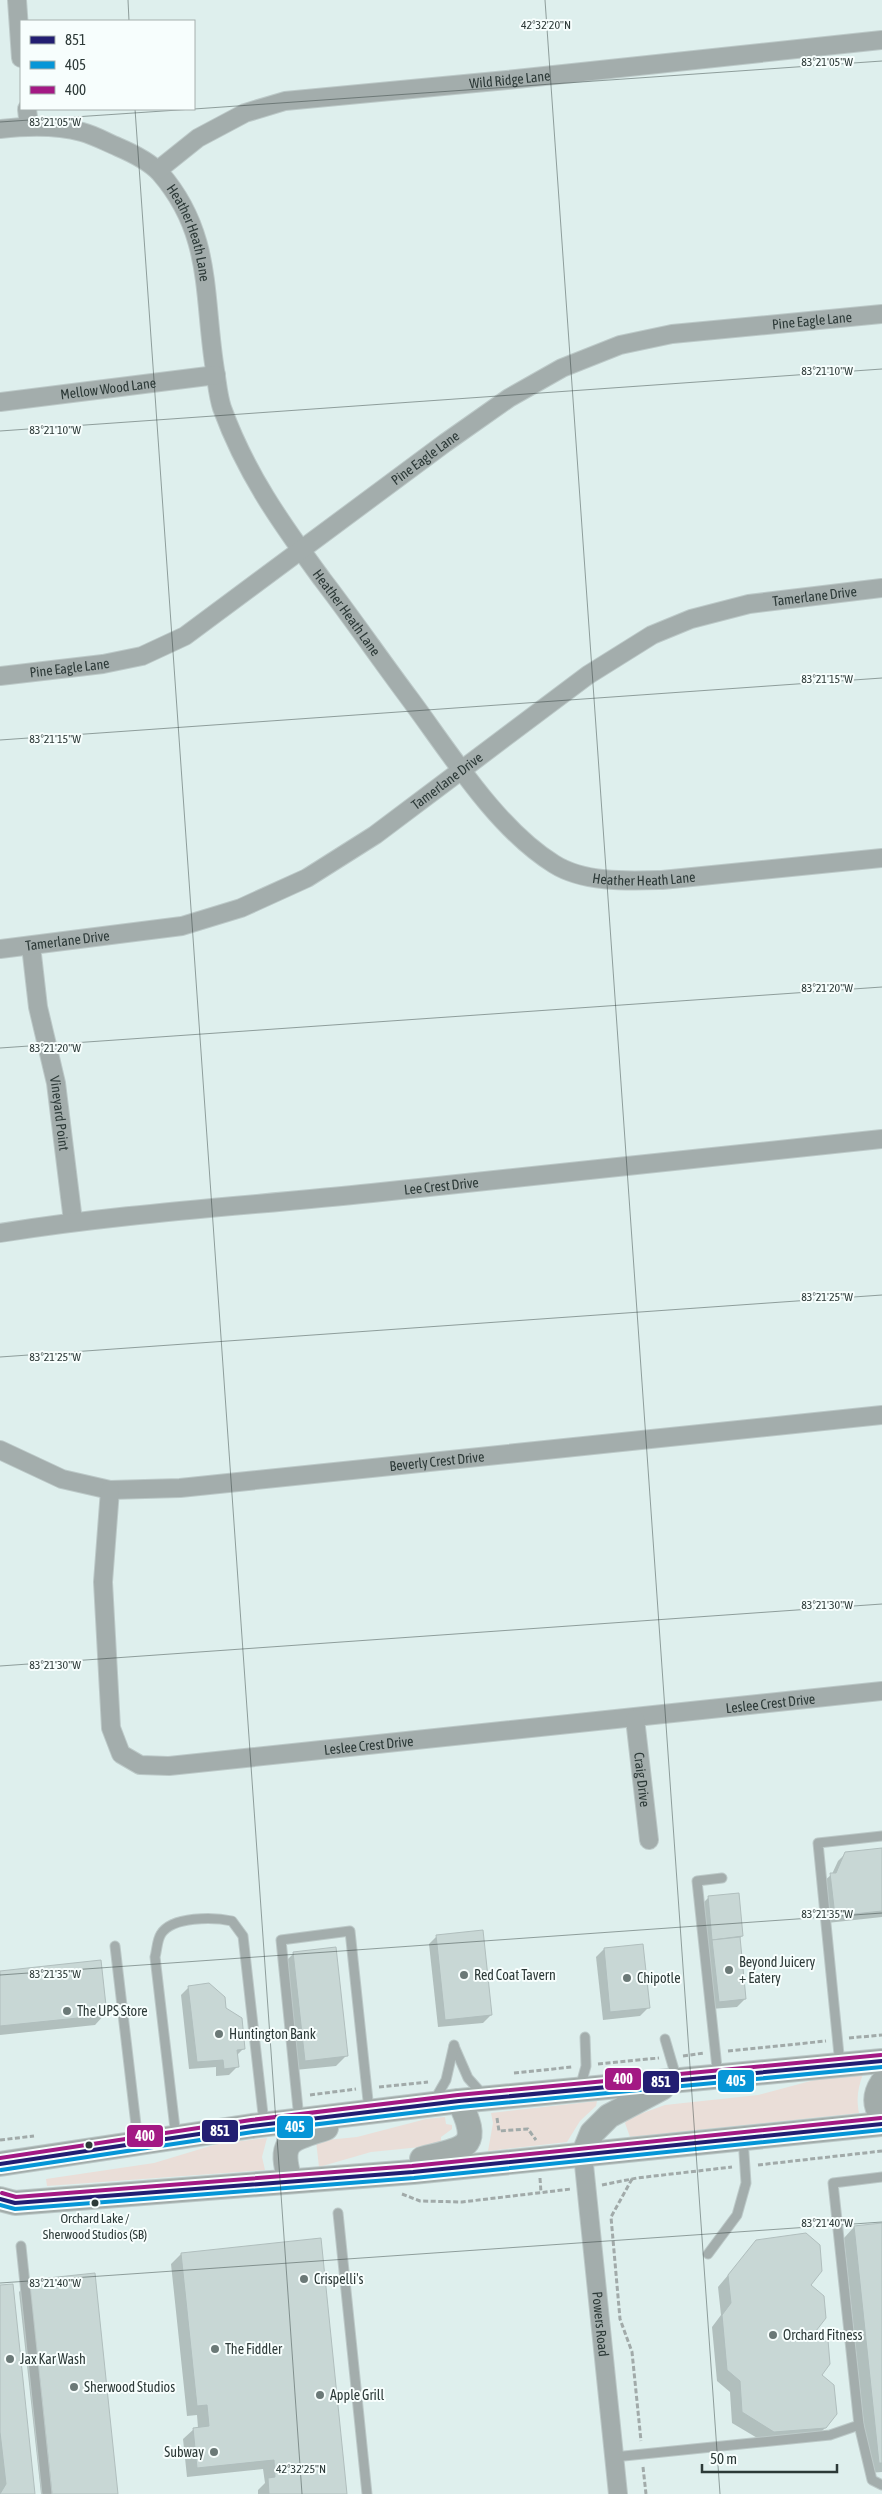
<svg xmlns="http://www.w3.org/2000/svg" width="882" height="2494" font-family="'Asap Condensed',sans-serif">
<rect width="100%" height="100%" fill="#deefed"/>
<g fill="#eaded8">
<path d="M863,2074C858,2088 856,2098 859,2113L630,2137L625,2123L629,2118L665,2105L758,2095L818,2079Z"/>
<polygon points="597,2101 596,2106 580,2121 567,2142 488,2151 493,2123 491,2113"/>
<polygon points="445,2117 446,2124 452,2125 452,2129 441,2137 441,2145 371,2152 319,2167 316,2141 357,2137 426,2119"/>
<polygon points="267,2138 262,2157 265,2170 47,2186 46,2179 154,2163 217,2144"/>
</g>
<g fill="#0003">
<polygon points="882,1850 882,1917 827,1923 823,1882 832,1874 838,1861 846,1853"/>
<polygon points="708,1898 742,1936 739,1939 745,1999 737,2007 711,2009 703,1903"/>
<polygon points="437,1936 491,2015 483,2023 438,2027 429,1944"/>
<polygon points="642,1946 648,2008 640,2016 603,2020 596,1957 604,1949"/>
<polygon points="294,1953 346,2056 336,2066 295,2070 283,1964"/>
<polygon points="0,1972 105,2014 95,2025 0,2035"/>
<polygon points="189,1987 225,2008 243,2049 236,2056 237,2067 229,2075 216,2076 216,2067 189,2069 181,1995"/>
<polygon points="882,2224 882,2472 869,2473 844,2238 854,2227"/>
<polygon points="757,2241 810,2285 826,2427 815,2438 764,2442 732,2423 730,2392 717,2381 712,2327 721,2315 718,2287"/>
<polygon points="181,2254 346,2494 258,2494 258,2490 265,2483 263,2469 187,2477 183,2439 194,2429 198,2428 197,2415 187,2416 171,2264"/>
<polygon points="29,2281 117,2494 41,2494 19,2292"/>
<polygon points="0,2287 34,2494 0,2494"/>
</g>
<g fill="#c8d7d5" stroke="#b0bebd">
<polygon points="882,1848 882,1911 835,1916 830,1873 836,1873 845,1852"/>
<polygon points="739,1893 743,1936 712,1940 708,1896"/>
<polygon points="483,1930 492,2015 445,2020 436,1935"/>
<polygon points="740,1937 746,1999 719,2002 712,1940"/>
<polygon points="643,1944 650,2008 610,2012 604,1948"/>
<polygon points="336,1947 348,2056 305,2061 293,1952"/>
<polygon points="101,1960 107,2015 0,2026 0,1971"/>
<polygon points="209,1983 225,1997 226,2008 242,2018 245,2049 237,2050 239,2067 224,2069 223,2060 197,2062 188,1986"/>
<polygon points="882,2223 882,2463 879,2463 854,2226"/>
<polygon points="806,2233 820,2245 822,2271 811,2285 824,2296 826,2318 816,2331 828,2340 830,2364 822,2375 834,2385 837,2414 826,2428 774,2432 742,2412 740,2381 727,2370 722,2315 731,2303 728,2275 756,2240"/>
<polygon points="321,2238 347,2494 269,2494 268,2478 275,2477 274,2460 197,2468 193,2428 209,2426 207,2405 197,2406 181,2253"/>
<polygon points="95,2273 118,2494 52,2494 29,2280"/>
<polygon points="13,2284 35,2494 0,2494 6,2484 0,2432 0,2285"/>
</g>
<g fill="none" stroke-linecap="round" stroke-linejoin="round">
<defs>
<g id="lane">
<polyline points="115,1946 138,2142"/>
<polyline points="665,2039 677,2080"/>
<polyline points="454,2046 468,2078 484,2096"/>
<polyline points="840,2065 818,1843 882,1836"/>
<polyline points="718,2077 697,1881 722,1878"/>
<polyline points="580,2088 586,2066 585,2037"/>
<polyline points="434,2101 446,2080 454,2045"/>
<polyline points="299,2119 281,1940 350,1931 369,2110"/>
<path d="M176,2137L155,1957C157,1950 157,1940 161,1934C172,1916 214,1917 232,1921L243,1936L264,2123"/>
<polyline points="338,2213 367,2494"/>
<polyline points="21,2246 47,2494"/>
<polyline points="708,2254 737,2215 746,2183 743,2138"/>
<polyline points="859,2425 833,2183 882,2177"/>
<polyline points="614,2457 830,2435 859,2425 872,2480 882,2485"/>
</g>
<g id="street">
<polyline points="17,0 21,58"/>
<polyline points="27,109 29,126"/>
<path id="s1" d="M0,129C26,126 56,125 82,132C94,135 106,142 118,147C132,153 149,161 160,173C213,234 203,296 215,370C217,382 218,396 222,408C246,474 281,523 322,579C352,618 380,659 410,699C450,753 497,829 554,864C584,883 628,881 662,880L882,858"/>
<path id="s2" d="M158,170L198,138L245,113L285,101L507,80L882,40"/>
<path id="s3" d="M0,402L216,375"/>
<path id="s4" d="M0,676L103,664L142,656L185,636L445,443L509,398L562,368L620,345L672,334L882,314"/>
<path id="s5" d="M31,946L38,1007L56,1083L73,1221"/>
<path id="s6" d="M0,949L182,926L241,908L307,878L375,835L588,675L652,635L691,619L749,604L882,588"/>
<path id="s7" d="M0,1233C124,1213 248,1206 372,1193C542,1176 712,1156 882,1139"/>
<path id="s8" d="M0,1450L62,1479L110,1490L180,1488L882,1415"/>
<path id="s9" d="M110,1490L103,1582L111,1728L121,1754L140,1765L169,1766C407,1741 645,1718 882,1691"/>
<path id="s10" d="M635,1719L649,1840"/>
<path id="s11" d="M583,2155L618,2494"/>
</g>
<g id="secondary">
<path d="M882,2083C875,2094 874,2105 882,2116"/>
<polyline points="583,2155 592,2133 609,2116 662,2088"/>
<path d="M422,2159C465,2148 483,2149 459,2101"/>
<polyline points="0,2164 252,2126 459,2101 882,2061"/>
<path d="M290,2181C278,2139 290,2140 326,2128"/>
<polyline points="0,2199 15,2203 413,2172 882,2124"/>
</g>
</defs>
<use href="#lane" stroke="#bcc9c8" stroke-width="11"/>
<use href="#street" stroke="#bcc9c8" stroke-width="20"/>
<use href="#secondary" stroke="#bcc9c8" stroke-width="26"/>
<g stroke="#a1aaa9" stroke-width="3" stroke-dasharray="5 2.5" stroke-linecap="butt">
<polyline points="849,2038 882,2035"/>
<polyline points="728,2051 826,2041"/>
<polyline points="683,2056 704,2053"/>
<polyline points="598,2064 659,2058"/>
<polyline points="514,2073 572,2067"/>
<polyline points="379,2087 428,2082"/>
<polyline points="310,2095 356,2089"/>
<polyline points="497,2118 499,2131 528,2129 536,2140"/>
<polyline points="0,2140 34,2136"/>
<polyline points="758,2165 882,2151"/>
<polyline points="540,2178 541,2193"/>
<polyline points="632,2179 611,2217 620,2319 632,2352 641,2441"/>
<polyline points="602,2185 637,2178 732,2167"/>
<polyline points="402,2194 420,2201 462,2202 571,2189"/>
<polyline points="643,2467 646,2494"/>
</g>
<use href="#lane" stroke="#a3adac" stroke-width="9"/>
<use href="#street" stroke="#a3adac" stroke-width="18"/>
<use href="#secondary" stroke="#a2acaa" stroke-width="24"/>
<defs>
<g id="bus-1">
<polyline points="0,2164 252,2126 459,2101 882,2061"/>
<polyline points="0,2199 15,2203 413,2172 882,2124"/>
</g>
<g id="bus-2">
<polyline points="1,2170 253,2132 460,2107 882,2067"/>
<polyline points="0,2205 15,2209 414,2178 882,2130"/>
</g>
<g id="bus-3">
<polyline points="0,2158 251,2120 458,2095 881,2055"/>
<polyline points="2,2193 16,2197 412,2166 881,2118"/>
</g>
</defs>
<use href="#bus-1" stroke="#f7fefd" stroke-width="8"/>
<use href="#bus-2" stroke="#f7fefd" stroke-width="8"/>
<use href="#bus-3" stroke="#f7fefd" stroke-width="8"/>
<use href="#bus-1" stroke="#221e72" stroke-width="4"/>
<use href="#bus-2" stroke="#0696d7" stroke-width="4"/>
<use href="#bus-3" stroke="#a31984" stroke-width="4"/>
</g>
<path fill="none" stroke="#2d3a38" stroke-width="1" stroke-opacity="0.45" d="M128,0L129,21M545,0L720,2494M135,109L302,2494M194,109L882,61M0,122L193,109M0,431L882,369M0,740L882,678M0,1048L882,987M0,1357L882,1295M0,1666L882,1604M0,1975L882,1913M0,2283L882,2222"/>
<g fill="#6b7977" stroke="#f7fefd" stroke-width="2">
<circle cx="729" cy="1970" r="5"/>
<circle cx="464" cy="1975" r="5"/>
<circle cx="627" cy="1978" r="5"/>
<circle cx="67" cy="2011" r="5"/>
<circle cx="219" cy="2034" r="5"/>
<circle cx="304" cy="2279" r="5"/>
<circle cx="773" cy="2335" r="5"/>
<circle cx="215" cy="2349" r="5"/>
<circle cx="10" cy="2359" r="5"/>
<circle cx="74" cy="2387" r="5"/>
<circle cx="320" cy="2395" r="5"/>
<circle cx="214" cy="2452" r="5"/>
</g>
<g fill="#2d3a38" stroke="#f7fefd" stroke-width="2">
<circle cx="89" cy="2145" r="4.5"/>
<circle cx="95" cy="2203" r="4.5"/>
</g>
<g text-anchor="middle" stroke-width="4" stroke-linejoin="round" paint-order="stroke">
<g font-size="13" fill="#2d3a38" stroke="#f7fefd">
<text x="95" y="2223">Orchard Lake /<tspan x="95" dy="16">Sherwood Studios (SB)</tspan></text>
</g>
<g font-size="14" fill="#2d3a38" stroke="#f7fefd">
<text dy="5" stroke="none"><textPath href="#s2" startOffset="372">Wild Ridge Lane</textPath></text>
<text dy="5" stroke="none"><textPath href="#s1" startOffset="239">Heather Heath Lane</textPath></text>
<text dy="5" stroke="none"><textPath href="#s4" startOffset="910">Pine Eagle Lane</textPath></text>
<text dy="5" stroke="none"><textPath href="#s3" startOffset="109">Mellow Wood Lane</textPath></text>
<text dy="5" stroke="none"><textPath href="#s4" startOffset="490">Pine Eagle Lane</textPath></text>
<text dy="5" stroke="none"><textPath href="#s6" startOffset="908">Tamerlane Drive</textPath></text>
<text dy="5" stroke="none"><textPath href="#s1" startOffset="659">Heather Heath Lane</textPath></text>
<text dy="5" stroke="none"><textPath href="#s4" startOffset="70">Pine Eagle Lane</textPath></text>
<text dy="5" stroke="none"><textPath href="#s6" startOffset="488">Tamerlane Drive</textPath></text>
<text dy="5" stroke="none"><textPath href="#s1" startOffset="1079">Heather Heath Lane</textPath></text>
<text dy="5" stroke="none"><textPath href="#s6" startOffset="68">Tamerlane Drive</textPath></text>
<text dy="5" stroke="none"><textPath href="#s5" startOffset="170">Vineyard Point</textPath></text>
<text dy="5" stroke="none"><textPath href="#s7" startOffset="444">Lee Crest Drive</textPath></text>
<text dy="5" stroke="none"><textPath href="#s8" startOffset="446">Beverly Crest Drive</textPath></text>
<text dy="5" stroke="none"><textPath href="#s9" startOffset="922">Leslee Crest Drive</textPath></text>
<text dy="5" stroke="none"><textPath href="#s9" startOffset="518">Leslee Crest Drive</textPath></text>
<text dy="5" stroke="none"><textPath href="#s10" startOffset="61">Craig Drive</textPath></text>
<text dy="5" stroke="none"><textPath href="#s11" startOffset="170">Powers Road</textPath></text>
</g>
<g font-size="14" fill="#2d3a38" stroke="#f7fefd" text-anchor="start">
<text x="739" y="1967">Beyond Juicery<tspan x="739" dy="16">+ Eatery</tspan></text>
<text x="474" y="1980">Red Coat Tavern</text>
<text x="637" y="1983">Chipotle</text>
<text x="77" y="2016">The UPS Store</text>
<text x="229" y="2039">Huntington Bank</text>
<text x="314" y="2284">Crispelli's</text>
<text x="783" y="2340">Orchard Fitness</text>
<text x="225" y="2354">The Fiddler</text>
<text x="20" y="2364">Jax Kar Wash</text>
<text x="84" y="2392">Sherwood Studios</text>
<text x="330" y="2400">Apple Grill</text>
<text x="204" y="2457" text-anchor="end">Subway</text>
</g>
</g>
<g font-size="12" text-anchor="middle" fill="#2d3a38" stroke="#f7fefd" stroke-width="4" stroke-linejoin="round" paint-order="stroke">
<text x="546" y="29">42°32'20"N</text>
<text x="827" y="66">83°21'05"W</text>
<text x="55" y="126">83°21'05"W</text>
<text x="827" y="375">83°21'10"W</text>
<text x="55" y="434">83°21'10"W</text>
<text x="827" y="683">83°21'15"W</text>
<text x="55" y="743">83°21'15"W</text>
<text x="827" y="992">83°21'20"W</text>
<text x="55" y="1052">83°21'20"W</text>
<text x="827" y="1301">83°21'25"W</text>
<text x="55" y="1361">83°21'25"W</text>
<text x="827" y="1609">83°21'30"W</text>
<text x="55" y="1669">83°21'30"W</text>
<text x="827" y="1918">83°21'35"W</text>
<text x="55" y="1978">83°21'35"W</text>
<text x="827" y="2227">83°21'40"W</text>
<text x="55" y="2287">83°21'40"W</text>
<text x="301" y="2473">42°32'25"N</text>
</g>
<g stroke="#f7fefd" stroke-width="2">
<rect x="604" y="2067" width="38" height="24" rx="5" fill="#a31984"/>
<rect x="717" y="2069" width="38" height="24" rx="5" fill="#0696d7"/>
<rect x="642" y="2070" width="38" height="24" rx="5" fill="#221e72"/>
<rect x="276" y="2115" width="38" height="24" rx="5" fill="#0696d7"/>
<rect x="201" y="2119" width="38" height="24" rx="5" fill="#221e72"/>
<rect x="126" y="2124" width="38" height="24" rx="5" fill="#a31984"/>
</g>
<g font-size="14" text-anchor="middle" font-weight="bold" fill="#fff">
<text x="623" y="2084">400</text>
<text x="736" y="2086">405</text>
<text x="661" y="2087">851</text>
<text x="295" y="2132">405</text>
<text x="220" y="2136">851</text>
<text x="145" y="2141">400</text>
</g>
<rect x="20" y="20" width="175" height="90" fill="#f7fefd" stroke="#a6b0ae"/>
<rect x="30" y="36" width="25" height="8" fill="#221e72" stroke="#a6b0ae"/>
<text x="65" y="45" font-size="15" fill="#2d3a38">851</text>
<rect x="30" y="61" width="25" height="8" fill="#0696d7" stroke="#a6b0ae"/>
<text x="65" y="70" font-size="15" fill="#2d3a38">405</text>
<rect x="30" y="86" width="25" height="8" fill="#a31984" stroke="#a6b0ae"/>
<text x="65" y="95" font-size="15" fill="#2d3a38">400</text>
<path d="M702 2464v8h135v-8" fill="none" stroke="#2d3a38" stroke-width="2.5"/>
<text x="710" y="2464" font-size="15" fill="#2d3a38" stroke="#f7fefd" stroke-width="4" paint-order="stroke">50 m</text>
</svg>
